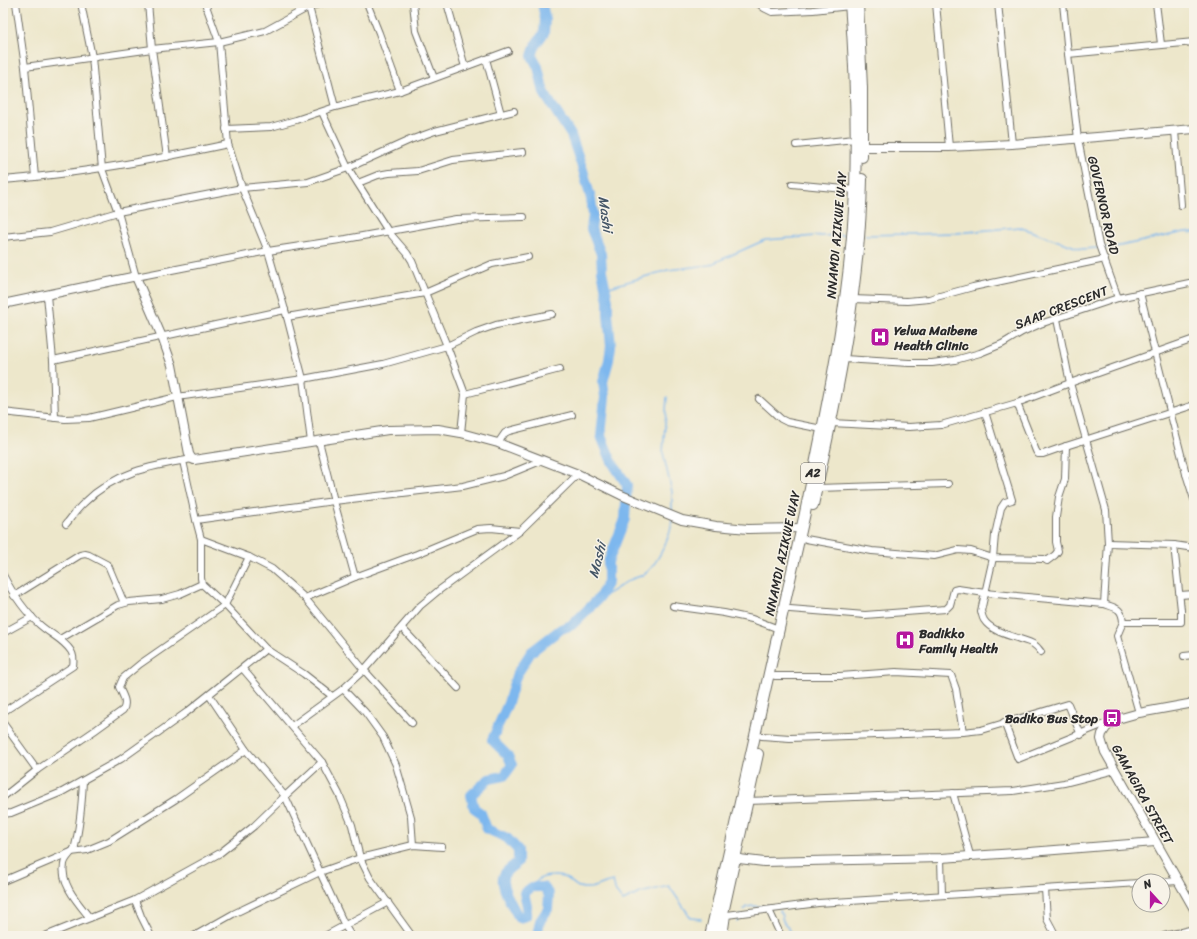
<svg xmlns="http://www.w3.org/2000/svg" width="1197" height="939" font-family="Sriracha,sans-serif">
<rect width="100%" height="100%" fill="#f7f3e8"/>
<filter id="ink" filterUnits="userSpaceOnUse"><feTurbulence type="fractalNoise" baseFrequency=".025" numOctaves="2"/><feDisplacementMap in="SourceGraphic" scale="8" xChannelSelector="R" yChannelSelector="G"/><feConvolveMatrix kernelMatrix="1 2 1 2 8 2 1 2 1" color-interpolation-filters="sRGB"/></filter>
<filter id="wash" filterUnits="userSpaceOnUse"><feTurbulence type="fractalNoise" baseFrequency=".012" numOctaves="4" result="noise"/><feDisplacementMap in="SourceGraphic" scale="16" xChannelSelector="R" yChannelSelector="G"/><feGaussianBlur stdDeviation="0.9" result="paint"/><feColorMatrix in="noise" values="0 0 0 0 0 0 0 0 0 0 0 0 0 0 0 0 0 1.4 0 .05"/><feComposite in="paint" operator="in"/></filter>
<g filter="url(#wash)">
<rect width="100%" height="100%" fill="#ede7cb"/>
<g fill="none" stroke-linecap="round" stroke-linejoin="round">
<g stroke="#7db7ee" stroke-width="1.5">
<polyline points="864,235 957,233 1019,227 1081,249 1098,248"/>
<polyline points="1102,248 1115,247 1185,232 1194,233"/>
<polyline points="606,288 668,270 709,265 765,240 816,236 848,235"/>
<polyline points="667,397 663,453 672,492 672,514"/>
<path d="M599,598C609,594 617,588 626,582C631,578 637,578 643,575C656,568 672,534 672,519"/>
<path d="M532,887C534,885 536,882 538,880C544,875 561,875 567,879C576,884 575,888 586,888C596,889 603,882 613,881L616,892L623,901L640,893L669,886L691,918L701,919"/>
<polyline points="744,910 746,907 753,906 764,907"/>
<polyline points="780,910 783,921 794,936"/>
<polyline points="737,922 741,915"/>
</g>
<path stroke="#7db7ee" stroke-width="10" d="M537,936L540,921L548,909L549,895L544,887H532L524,893L527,906L526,916L519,918C514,908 501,889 503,878C504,871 513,866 518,862V850L507,838L487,829L481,813L474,808L471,795L489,779L504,776L512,765L508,756L492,740L508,703L516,676L531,652L561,629L572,625L599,598L608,582V562L625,519L627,485L612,462L601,436L605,397L603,382L609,360L611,346L608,314V300L602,271L601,254L591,229L593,214L591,199L583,170L571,135L544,93L538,67L532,56L536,44L544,33L545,19L542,3"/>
</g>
</g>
<g filter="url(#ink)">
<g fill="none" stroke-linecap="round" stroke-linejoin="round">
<defs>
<g id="minor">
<polyline points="16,3 25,67 35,177"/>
<polyline points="81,3 92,57 102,169 118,212 136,277 268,251 346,239 456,219 524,217"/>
<polyline points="148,3 152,49 167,157"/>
<polyline points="205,3 219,42 228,144 242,188 268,251 287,317 303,379 311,442"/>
<polyline points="308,3 335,107"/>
<polyline points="367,3 379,33 400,91"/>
<polyline points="413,3 416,31 434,78"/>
<polyline points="447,3 465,67"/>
<polyline points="758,3 764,8 772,12 813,10 850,6"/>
<polyline points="936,3 949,147"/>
<polyline points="998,3 1012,144"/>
<polyline points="1063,3 1068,54 1078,139 1099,245 1118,298"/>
<polyline points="1156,3 1161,44"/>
<polyline points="1068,54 1194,42"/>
<polyline points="486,59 501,114"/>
<polyline points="25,67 152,49 219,42 265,31 309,7 323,3"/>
<polyline points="322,112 348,168 388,231 407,253 412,261 447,346 465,394 461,433"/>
<polyline points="226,129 271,127 296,120 335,107 400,91 508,51"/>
<polyline points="1175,131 1181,205"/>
<polyline points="796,145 855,139"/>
<path d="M3,180C79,174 153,160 228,144"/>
<polyline points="358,183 378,175 389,173 418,171 453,160 523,152"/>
<polyline points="792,184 855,190"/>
<polyline points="3,237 50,232 118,212 242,188 308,182 348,168 410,140 435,131 514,111"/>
<polyline points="1140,293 1186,474 1194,499"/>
<polyline points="47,295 53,360 55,418"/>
<polyline points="852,299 907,301 929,299 973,287 1105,259"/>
<polyline points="287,317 425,293 492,264 528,257"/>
<polyline points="1057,319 1070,383 1106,510 1108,543 1104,604"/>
<polyline points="844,359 909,363 932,363 955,360 980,353 1002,344 1022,332 1040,324 1118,298 1194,282"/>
<polyline points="53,360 285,310"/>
<polyline points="465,394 560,369"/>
<polyline points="759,399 781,419 787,422 822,429"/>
<polyline points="1017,403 1036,451 1038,454 1043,454 1066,446 1194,405"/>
<polyline points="3,412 65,419 89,418 177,397 303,379 383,364 447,346 476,332 496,325 552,314"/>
<path d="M985,412L1012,500L1005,502L1001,508L995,535L993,558L981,611C982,614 982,617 984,620C990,630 1007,635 1017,638C1027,642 1034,641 1041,652"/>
<polyline points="831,423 909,427 941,425 1017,403 1070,383 1194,339"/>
<polyline points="319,441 334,501 355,577"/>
<polyline points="498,443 505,433 509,431 572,415"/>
<polyline points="183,461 196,520 201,539 201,578 202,584 225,605 266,649 304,674 332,696"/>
<polyline points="1186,474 1194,472"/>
<polyline points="817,488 948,484"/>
<polyline points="196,520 334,501 463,486 504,476 543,460"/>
<path d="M66,524C72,517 77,509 84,503C115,472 150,466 192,459"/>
<polyline points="201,539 249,557 272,569 305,598 364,670 412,723"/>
<polyline points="806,539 872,551 934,556 958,550 971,551 993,558 1044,559 1047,561 1055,555 1058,551 1056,542 1056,517 1059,497 1065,479 1066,446"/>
<polyline points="1108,543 1174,545 1194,548"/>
<path d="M3,575C13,594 24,611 40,625C50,634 63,639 71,651C74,656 74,660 73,666L3,712"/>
<polyline points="1180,595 1194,594"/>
<polyline points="14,596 80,555 85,554 89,555 108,565 124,603"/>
<polyline points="305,598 355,577 417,554 477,529 491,528 520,531"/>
<polyline points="673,606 724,613 752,619 779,629"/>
<path d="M790,609L865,615L946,609L950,605L954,590L958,589L985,593L1104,604C1116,608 1122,608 1123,622"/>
<polyline points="402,628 458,688"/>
<polyline points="3,633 32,617"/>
<polyline points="60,639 118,605 129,602 162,599 180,594 202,584"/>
<polyline points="1184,656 1194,655"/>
<polyline points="243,669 322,762 339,794 352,825 360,858 370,878 412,936"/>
<polyline points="775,676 840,676 896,672 951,675 956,689 963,732"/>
<polyline points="343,689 365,712 383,737 396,765 411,817 413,845"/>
<polyline points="209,695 246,750 285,796 320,872 345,926 351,936"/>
<polyline points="1139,713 1117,636 1123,622 1181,622 1181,610 1174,545"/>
<polyline points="1004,722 1018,759 1109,722"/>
<polyline points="3,723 37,770"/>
<polyline points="292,726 343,689 364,670 420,606 438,591 520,531 578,474"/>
<polyline points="762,736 790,738 963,732 981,730 1068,704 1081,735"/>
<path d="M83,781C82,801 80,826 75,846C74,852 65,857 64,864C60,884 78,903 90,918"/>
<polyline points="953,793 970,855"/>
<path d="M3,797L37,770L94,731L123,710C128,702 122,694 119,687L123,678L140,664L225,605L249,557"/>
<polyline points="747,801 1013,791 1064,783 1115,770"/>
<polyline points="3,814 11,813 62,792 121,759 187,712 266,649"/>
<polyline points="941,858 942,895"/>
<polyline points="3,881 71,852 87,850 109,841 176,799 246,750"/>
<polyline points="1163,882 1178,881"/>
<polyline points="1045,889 1047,919 1056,936"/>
<polyline points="135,900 141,916 151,936"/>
<polyline points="769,910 781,936"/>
<polyline points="45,936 135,900 220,853 254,826 285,796 322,762"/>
<polyline points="194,936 233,914 320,872 360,858 413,845 442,847"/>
<polyline points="325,936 388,902"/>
<polyline points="724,936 727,915 818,903 1139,883"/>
<polyline points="1164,936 1194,929"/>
</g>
<g id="tertiary">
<polyline points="862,147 949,147 1012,144 1194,129"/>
<polyline points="3,304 132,277 136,277 162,337 172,365 189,454 192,459 194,460 388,430 438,429 461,433 498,443 578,474 621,495 682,520 716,526 748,529 801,528"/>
<polyline points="1194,703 1139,713 1114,720 1106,728 1102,734 1101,739 1105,752 1194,909"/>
<polyline points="731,858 764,862 941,858 1030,852 1155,842"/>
</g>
<g id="trunk">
<polyline points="858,3 862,88 862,157"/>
<path d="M813,505C837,397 860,289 862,179"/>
<path d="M710,936C741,795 774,654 805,513C827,406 851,298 855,189C857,127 855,65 850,3"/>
<polyline points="718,936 758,754"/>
</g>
</defs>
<use href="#minor" stroke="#6f6d63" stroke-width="8"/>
<use href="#tertiary" stroke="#6f6d63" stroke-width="10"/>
<use href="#trunk" stroke="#6f6d63" stroke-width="12"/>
<use href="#minor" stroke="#fff" stroke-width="6"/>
<use href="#tertiary" stroke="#fff" stroke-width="8"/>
<use href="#trunk" stroke="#fff" stroke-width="10"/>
</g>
</g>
<defs>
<symbol id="hospital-square" viewBox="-11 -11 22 22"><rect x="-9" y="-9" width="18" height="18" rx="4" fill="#b5179e" stroke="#f7f3e8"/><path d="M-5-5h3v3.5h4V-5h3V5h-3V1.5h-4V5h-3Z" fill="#fff"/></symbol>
<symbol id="bus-square" viewBox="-11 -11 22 22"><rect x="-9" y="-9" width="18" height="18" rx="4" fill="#b5179e" stroke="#f7f3e8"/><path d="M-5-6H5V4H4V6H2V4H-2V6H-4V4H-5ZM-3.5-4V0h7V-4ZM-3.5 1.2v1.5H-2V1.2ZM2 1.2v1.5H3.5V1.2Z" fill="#fff"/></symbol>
</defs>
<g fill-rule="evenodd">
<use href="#hospital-square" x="869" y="326" width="22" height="22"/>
<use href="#hospital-square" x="894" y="629" width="22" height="22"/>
<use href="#bus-square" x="1101" y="707" width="22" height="22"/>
</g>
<g text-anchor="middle" stroke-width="3" stroke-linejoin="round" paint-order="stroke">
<rect fill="#f7f3e8" stroke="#686764" stroke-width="1" x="801" y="463" width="24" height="20" rx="3"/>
<g font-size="12" font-weight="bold" fill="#2b2b2b">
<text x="813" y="477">A2</text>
</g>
<g font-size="13" fill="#2b2b2b" stroke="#f7f3e8">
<text transform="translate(1104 205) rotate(77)" y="5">GOVERNOR ROAD</text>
<text transform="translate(836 235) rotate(-85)" y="5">NNAMDI AZIKWE WAY</text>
<text transform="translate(1061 307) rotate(-21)" y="5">SAAP CRESCENT</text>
<text transform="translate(782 553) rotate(-78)" y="5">NNAMDI AZIKWE WAY</text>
<text transform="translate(1143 794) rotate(61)" y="5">GAMAGIRA STREET</text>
</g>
<g font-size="13" font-weight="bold" fill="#2b2b2b" stroke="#f7f3e8" text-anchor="start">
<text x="894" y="335">Yelwa Maibene<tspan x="894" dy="15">Health Clinic</tspan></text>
<text x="919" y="638">Badikko<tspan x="919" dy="15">Family Health</tspan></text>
<text x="1098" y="723" text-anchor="end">Badiko Bus Stop</text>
</g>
<g font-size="14" font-style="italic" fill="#456" stroke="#f7f3e8">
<text transform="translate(606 214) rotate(82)" y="5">Mashi</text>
<text transform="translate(597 560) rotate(-76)" y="5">Mashi</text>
</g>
</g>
<rect width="1197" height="939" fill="none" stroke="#f7f3e8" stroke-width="16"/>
<g transform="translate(1151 893) rotate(339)"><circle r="19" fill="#f7f3e8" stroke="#a5a39c"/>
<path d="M0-3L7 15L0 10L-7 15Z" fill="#b5179e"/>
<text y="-6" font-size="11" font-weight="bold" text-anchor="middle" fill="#2b2b2b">N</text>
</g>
</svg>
